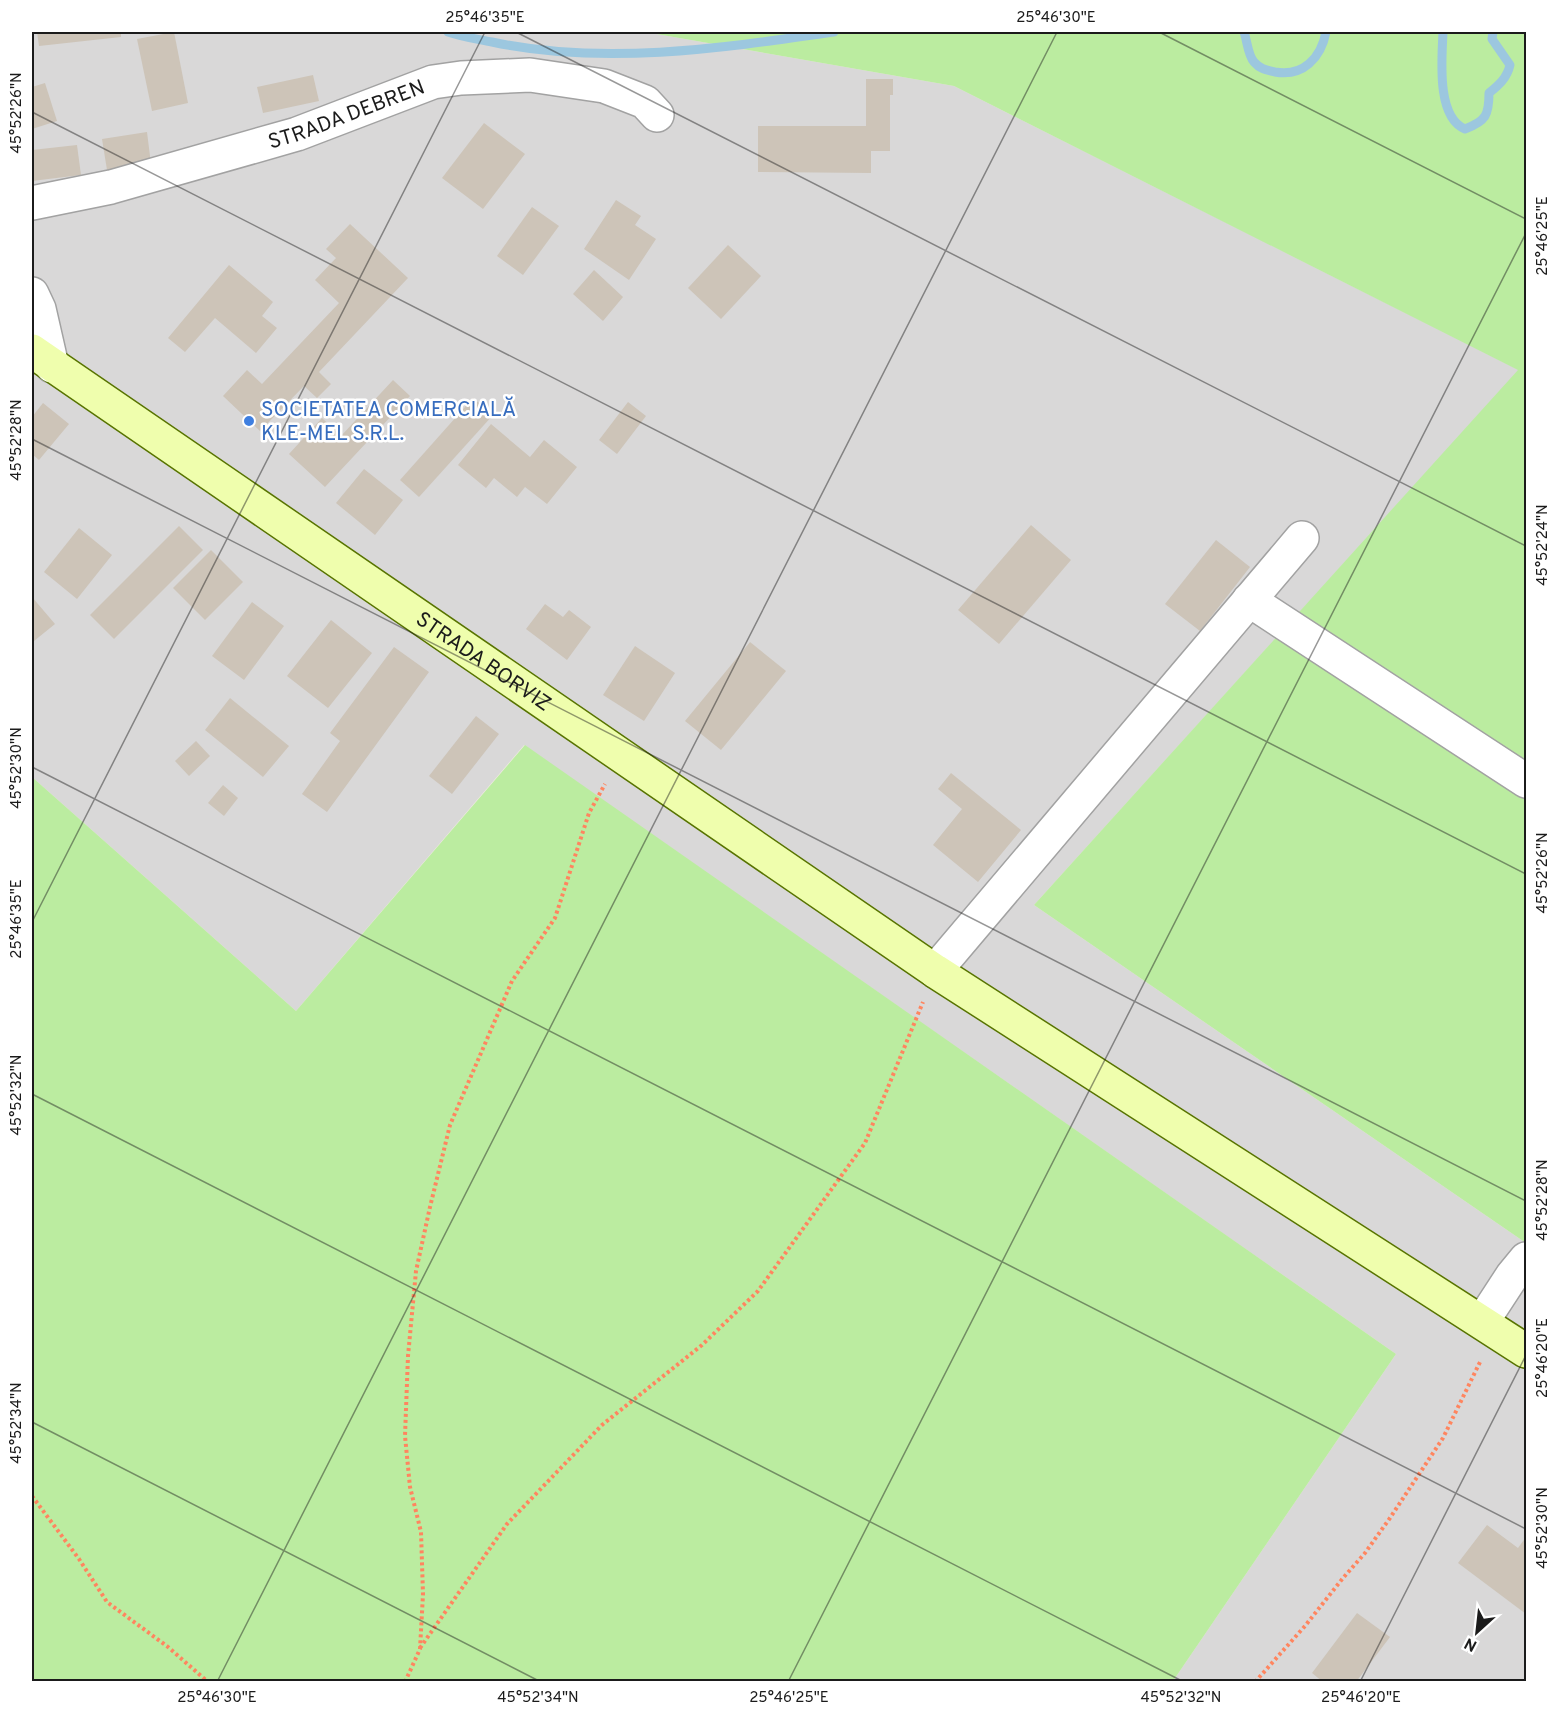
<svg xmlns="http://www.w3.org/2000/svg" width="1558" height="1713" font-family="Overpass,sans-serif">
<rect width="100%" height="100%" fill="#edebdf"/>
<polygon fill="#d9d8d8" points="32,32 645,32 954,86 1519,370 1034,905 1526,1243 1526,1681 1173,1681 1396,1354 524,745 296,1011 32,777"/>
<g fill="#bbeca0">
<polygon points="645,32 1526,32 1526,1243 1034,905 1518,370 954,86"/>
<polygon points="525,745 1396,1354 1173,1681 32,1681 32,777 296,1011"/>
</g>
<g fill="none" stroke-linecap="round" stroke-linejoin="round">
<g stroke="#9cc7df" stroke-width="9">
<path d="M448,32C462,37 478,39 492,42C603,66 723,48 834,32"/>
<path d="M1244,32C1247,40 1248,56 1254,62C1260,69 1266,70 1275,72C1303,77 1321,58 1326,32"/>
<path d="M1443,32C1442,58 1436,117 1465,129C1486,121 1489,115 1489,93C1499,85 1507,78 1510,65L1492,39L1493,32"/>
</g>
</g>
<g fill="#cdc4b8">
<polygon points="37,32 121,32 121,37 39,46"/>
<polygon points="174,32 188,103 152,111 137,39"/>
<polygon points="313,75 319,101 263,113 257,87"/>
<polygon points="866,79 893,79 893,95 890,95 890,151 871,151 871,173 758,172 758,126 866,126"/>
<polygon points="45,83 57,121 32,129 32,87"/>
<polygon points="484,123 525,154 483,209 442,178"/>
<polygon points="147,132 151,164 107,170 102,139"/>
<polygon points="77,145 81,175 32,181 32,150"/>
<polygon points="616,200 641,216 635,225 656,239 629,280 584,249"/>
<polygon points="532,207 559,226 523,275 497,256"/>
<polygon points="350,224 408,278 319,372 331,384 317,398 304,386 260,431 223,396 247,370 262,384 339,303 315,280 336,258 326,249"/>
<polygon points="728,245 761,276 721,319 688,288"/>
<polygon points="229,265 273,302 262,316 277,328 256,353 215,318 185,352 168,338"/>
<polygon points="594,270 623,297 603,321 573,294"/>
<polygon points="393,380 410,396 325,487 289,454 322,418 341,436"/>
<polygon points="473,398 493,415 419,497 400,480"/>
<polygon points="628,402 646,416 617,454 599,440"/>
<polygon points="43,403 69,424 39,460 32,454 32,417"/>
<polygon points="491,424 530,457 544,440 577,467 547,504 525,487 517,497 494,478 486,488 458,465"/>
<polygon points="364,469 403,500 375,535 336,503"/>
<polygon points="1031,525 1071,560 999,644 958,610"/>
<polygon points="179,526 203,550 114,639 90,615"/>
<polygon points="79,528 112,555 77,599 44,572"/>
<polygon points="1216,540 1250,567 1200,631 1165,604"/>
<polygon points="211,550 243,582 205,620 173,588"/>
<polygon points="32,597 55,624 34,641 32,638"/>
<polygon points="252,602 284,626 244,680 212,656"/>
<polygon points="545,604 563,617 569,610 591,627 567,660 526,629"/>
<polygon points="331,620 372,653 328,708 287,676"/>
<polygon points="750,642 786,671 721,750 685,721"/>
<polygon points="635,646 675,673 644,721 603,695"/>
<polygon points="394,647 429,672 327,812 302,794 340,741 330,733"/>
<polygon points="230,698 289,746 263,777 205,730"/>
<polygon points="476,716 499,734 452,794 429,776"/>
<polygon points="196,741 210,756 189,776 175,761"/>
<polygon points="951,773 1021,830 978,882 933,845 962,809 938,789"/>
<polygon points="223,785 238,798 224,816 208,803"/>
<polygon points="1487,1525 1518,1548 1526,1537 1526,1614 1458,1563"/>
<polygon points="1357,1613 1390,1637 1356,1682 1323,1682 1312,1673"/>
</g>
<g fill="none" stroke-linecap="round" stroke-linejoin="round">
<defs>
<g id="street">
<path id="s1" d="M32,203L111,187L297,134L433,82L461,78L530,75L604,86L645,102L657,115"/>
<polyline points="32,294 39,309 52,366"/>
<polyline points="1249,600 1526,781"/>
<polyline points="935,971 1302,538"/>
<polyline points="1482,1322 1512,1276 1526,1259"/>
</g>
<g id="secondary">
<path id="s2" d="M32,351L935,971L1526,1351"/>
</g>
</defs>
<use href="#street" stroke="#a2a2a2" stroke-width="36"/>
<use href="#secondary" stroke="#587400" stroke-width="36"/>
<g stroke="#ff855f" stroke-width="4" stroke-dasharray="3 3" stroke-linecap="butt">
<polyline points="32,1496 79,1559 107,1602 168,1647 208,1682"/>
<polyline points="420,1648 507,1524 602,1425 702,1345 758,1291 865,1143 923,1002"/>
<polyline points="405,1682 420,1649 423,1594 421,1532 410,1487 405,1436 408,1356 416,1271 430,1207 450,1125 512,981 555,918 589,813 605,784"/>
<polyline points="1255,1682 1305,1626 1343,1578 1365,1553 1390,1518 1443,1438 1481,1360"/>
</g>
<use href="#street" stroke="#fff" stroke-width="33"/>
<use href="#secondary" stroke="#effead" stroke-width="33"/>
</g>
<path fill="none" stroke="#1b1b1b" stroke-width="1.5" stroke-opacity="0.45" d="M516,32L1526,546M1159,32L1526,219M32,112L1526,874M32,439L1526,1201M32,767L1526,1529M32,922L485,32M32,1094L1184,1682M32,1422L541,1682M217,1682L1057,32M788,1682L1526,233M1360,1682L1526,1355"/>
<circle fill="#3f7fe0" stroke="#fff" stroke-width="2" cx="249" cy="421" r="6"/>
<g text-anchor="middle" stroke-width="5" stroke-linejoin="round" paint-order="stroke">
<g font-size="21" fill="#1b1b1b" stroke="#fff">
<text dy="7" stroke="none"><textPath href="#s1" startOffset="327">STRADA DEBREN</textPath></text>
<text dy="7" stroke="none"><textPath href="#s2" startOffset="548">STRADA BORVIZ</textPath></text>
</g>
<g font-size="21" fill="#366cbe" stroke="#fff" text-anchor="start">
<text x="261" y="416">SOCIETATEA COMERCIALĂ<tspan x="261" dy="24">KLE-MEL S.R.L.</tspan></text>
</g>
</g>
<rect width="1558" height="1713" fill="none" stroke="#ffffff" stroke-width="66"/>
<g transform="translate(1477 1632) rotate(207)" stroke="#ffffff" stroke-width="4.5" paint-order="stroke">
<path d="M0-4.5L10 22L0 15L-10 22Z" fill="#1b1b1b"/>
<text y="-9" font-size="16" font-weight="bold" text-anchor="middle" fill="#1b1b1b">N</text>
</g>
<rect x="33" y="33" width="1492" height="1647" fill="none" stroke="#1b1b1b" stroke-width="2"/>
<g font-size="15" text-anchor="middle" fill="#1b1b1b">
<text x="485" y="22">25°46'35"E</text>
<text x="1056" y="22">25°46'30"E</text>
<text transform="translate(16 113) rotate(-90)" y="5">45°52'26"N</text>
<text transform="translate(1542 236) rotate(-90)" y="5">25°46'25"E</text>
<text transform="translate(16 440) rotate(-90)" y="5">45°52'28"N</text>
<text transform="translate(1542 545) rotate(-90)" y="5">45°52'24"N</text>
<text transform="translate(16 768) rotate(-90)" y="5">45°52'30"N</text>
<text transform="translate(1542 873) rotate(-90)" y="5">45°52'26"N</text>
<text transform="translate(16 919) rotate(-90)" y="5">25°46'35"E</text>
<text transform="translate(16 1095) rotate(-90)" y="5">45°52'32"N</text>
<text transform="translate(1542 1200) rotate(-90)" y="5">45°52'28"N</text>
<text transform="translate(1542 1358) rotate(-90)" y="5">25°46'20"E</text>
<text transform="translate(16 1423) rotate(-90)" y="5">45°52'34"N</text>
<text transform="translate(1542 1528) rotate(-90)" y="5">45°52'30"N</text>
<text x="217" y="1702">25°46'30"E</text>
<text x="538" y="1702">45°52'34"N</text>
<text x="789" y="1702">25°46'25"E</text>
<text x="1181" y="1702">45°52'32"N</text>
<text x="1361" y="1702">25°46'20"E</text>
</g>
</svg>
